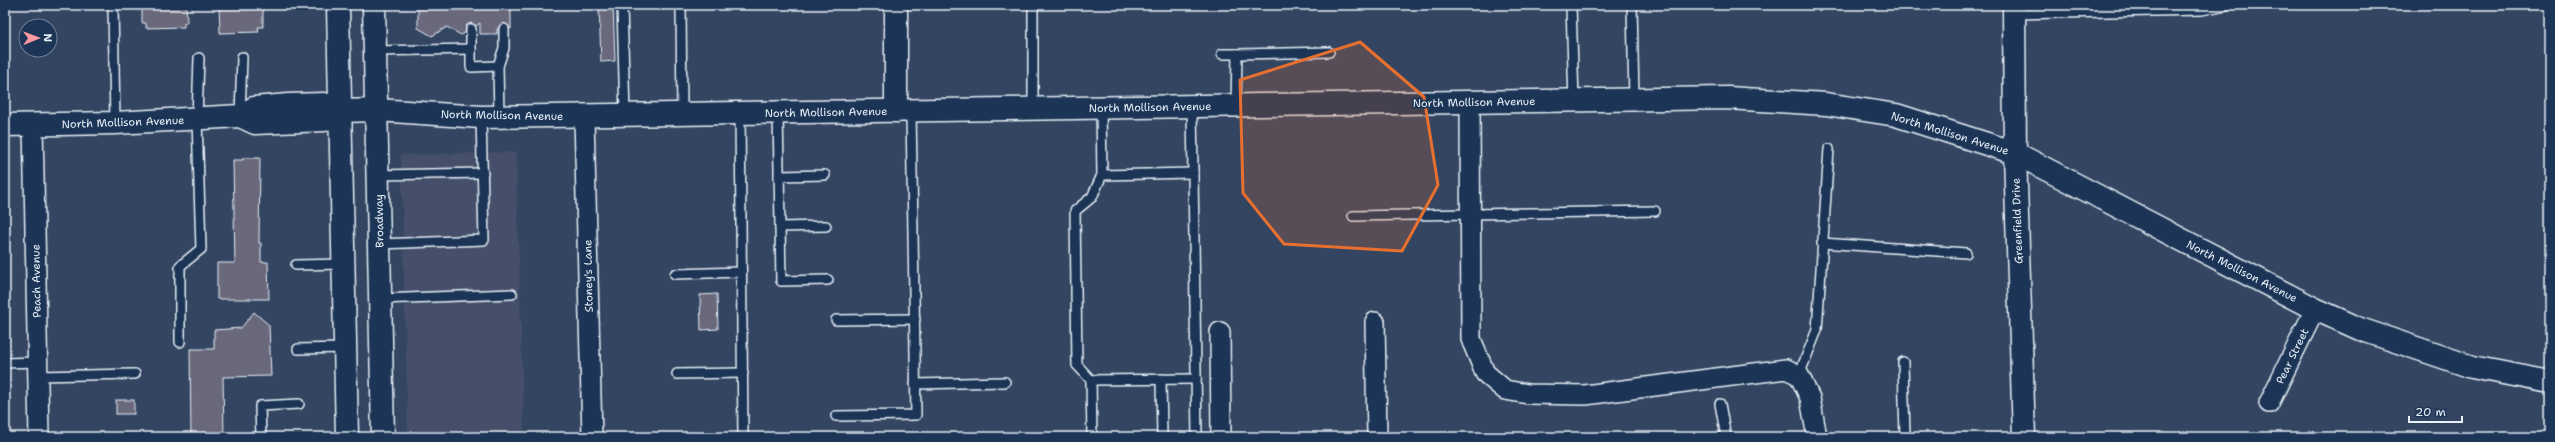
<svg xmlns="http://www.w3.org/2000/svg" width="2555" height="442" font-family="'Shantell Sans',sans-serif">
<rect width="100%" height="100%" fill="#344562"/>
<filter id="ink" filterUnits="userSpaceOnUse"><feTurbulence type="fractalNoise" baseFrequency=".025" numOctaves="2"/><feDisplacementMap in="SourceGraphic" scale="8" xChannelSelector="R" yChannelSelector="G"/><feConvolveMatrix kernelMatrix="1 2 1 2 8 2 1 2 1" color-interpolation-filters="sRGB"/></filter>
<g filter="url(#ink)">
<polygon fill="#44506a" points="516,152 524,437 408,437 401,155"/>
<g fill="#6a697c" stroke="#e8f1f8">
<polygon points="142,5 186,5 187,23 184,23 184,27 146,28 146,23 142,23"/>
<polygon points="219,5 263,5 263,27 258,27 259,32 220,33"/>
<polygon points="418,5 511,5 511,29 504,23 497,29 497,34 480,34 480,23 476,26 471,23 466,26 465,33 461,35 447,27 432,36 418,28"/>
<polygon points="599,5 613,5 615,61 601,62"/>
<polygon points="243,158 260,158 259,243 261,243 261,262 268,262 269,299 217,299 217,263 235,263 233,160 243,160"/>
<polygon points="717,294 718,329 701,330 700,295"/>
<polygon points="254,312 269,325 271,376 223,377 224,437 191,437 190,349 214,349 214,330 241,328"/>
<rect x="116" y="400" width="18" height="14"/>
</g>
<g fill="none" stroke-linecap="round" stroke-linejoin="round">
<defs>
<g id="service">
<polyline points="113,5 115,123"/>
<polyline points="622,5 625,116"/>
<polyline points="681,5 682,115"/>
<polyline points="1571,5 1574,101"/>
<polyline points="1632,5 1634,99"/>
<polyline points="2014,14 2202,10 2226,5"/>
<polyline points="471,29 471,67 498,66 499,117"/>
<polyline points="375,51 471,49"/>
<polyline points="1222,54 1237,54 1236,106"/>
<polyline points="1237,54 1329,52"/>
<polyline points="498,66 504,48 504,29"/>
<polyline points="1192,107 1197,437"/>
<polyline points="1033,109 1033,5"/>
<polyline points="778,113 781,281 828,280"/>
<polyline points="740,114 743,437"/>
<polyline points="240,115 242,57"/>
<polyline points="378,175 483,173"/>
<polyline points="1102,175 1193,173"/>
<polyline points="779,176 825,175"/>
<polyline points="1353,216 1655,211"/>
<polyline points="780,227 826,226"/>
<polyline points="1822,243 1966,253"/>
<polyline points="379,244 484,240 481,117"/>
<polyline points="296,265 344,264"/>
<polyline points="675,274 741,272"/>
<polyline points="380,299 512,294"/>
<polyline points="836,320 915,319"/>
<polyline points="180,342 180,266 201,249 197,119 199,58"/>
<polyline points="298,349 345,348"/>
<polyline points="1903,362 1905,437"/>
<polyline points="5,363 37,362"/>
<polyline points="677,374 743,373"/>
<polyline points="1799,375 1817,330 1829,149"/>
<polyline points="37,376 135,374"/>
<polyline points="1161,379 1162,437"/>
<polyline points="1091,380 1196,379"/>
<polyline points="915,384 1005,382"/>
<polyline points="1720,404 1726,437"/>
<polyline points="836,416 916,415 911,111"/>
<polyline points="261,437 260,406 299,404"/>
<polyline points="1092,437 1091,380 1077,365 1075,211 1092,197 1102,175 1101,108"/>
</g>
<g id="minor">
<polyline points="1470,102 1471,339 1485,373 1505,390 1528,394 1585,395 1786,369 1799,375 1810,398 1817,437"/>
<polyline points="584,116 592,437"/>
<polyline points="33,124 39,437"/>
<polyline points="1375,322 1377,437"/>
<polyline points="1220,332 1221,437"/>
<polyline points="2269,403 2315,309"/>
</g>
<polyline id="tertiary" points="896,111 896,5"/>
<g id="secondary">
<polyline points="2014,5 2015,153 2024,437"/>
<polyline points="240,116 255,123 324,120 341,111 377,110 481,117 1728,98 1826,104 1896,115 2015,153 2315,309 2360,329 2472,367 2550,382"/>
<polyline points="5,125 115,123 240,116 254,108 288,105 324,104 341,111"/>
</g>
<g id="primary">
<polyline points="338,5 347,437"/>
<polyline points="374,5 383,437"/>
</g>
</defs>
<use href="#service" stroke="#e8f1f8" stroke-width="12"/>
<use href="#minor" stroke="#e8f1f8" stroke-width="22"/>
<use href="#tertiary" stroke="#e8f1f8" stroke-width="25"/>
<use href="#secondary" stroke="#e8f1f8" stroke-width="25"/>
<use href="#primary" stroke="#e8f1f8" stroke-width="25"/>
<use href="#service" stroke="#1d3557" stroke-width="9"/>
<use href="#minor" stroke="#1d3557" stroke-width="19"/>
<use href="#tertiary" stroke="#1d3557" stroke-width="22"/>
<use href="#secondary" stroke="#1d3557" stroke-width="22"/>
<use href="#primary" stroke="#1d3557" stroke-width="22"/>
</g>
</g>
<path fill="#e8702f" fill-opacity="0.2" stroke="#e8702f" stroke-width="3" stroke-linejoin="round" d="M1360,42L1424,97L1438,185L1402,251L1284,244L1243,193L1240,80Z"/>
<g text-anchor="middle" stroke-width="3.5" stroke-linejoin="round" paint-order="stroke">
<g font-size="11" fill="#e8f1f8" stroke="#1d3557">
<text transform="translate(1474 102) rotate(-1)" y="4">North Mollison Avenue</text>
<text transform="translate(1150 107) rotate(-1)" y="4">North Mollison Avenue</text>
<text transform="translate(826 112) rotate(-1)" y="4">North Mollison Avenue</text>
<text transform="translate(502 115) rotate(1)" y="4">North Mollison Avenue</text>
<text transform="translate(123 122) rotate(-2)" y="4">North Mollison Avenue</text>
<text transform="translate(1950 133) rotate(17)" y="4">North Mollison Avenue</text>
<text transform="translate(379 221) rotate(-91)" y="4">Broadway</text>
<text transform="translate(2017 221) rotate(-92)" y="4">Greenfield Drive</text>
<text transform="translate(2242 271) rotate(27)" y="4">North Mollison Avenue</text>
<text transform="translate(588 276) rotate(-91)" y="4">Stoney's Lane</text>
<text transform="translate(36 281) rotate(-91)" y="4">Peach Avenue</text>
<text transform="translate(2292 356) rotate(-64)" y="4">Pear Street</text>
</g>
</g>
<rect width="2555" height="442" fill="none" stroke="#1d3557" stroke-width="20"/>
<rect x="10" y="10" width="2535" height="422" fill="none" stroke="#e8f1f8" stroke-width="1.5" filter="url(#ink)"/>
<g transform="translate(38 38) rotate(89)"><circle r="19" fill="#1d3557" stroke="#6e8097"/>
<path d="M0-3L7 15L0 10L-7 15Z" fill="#ff9aa2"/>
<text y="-6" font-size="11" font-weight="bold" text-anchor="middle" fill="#e8f1f8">N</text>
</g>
<path d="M2409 416v6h53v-6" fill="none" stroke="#e8f1f8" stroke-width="2"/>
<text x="2415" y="416" font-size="12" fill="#e8f1f8" stroke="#1d3557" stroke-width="3" paint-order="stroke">20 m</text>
</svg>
